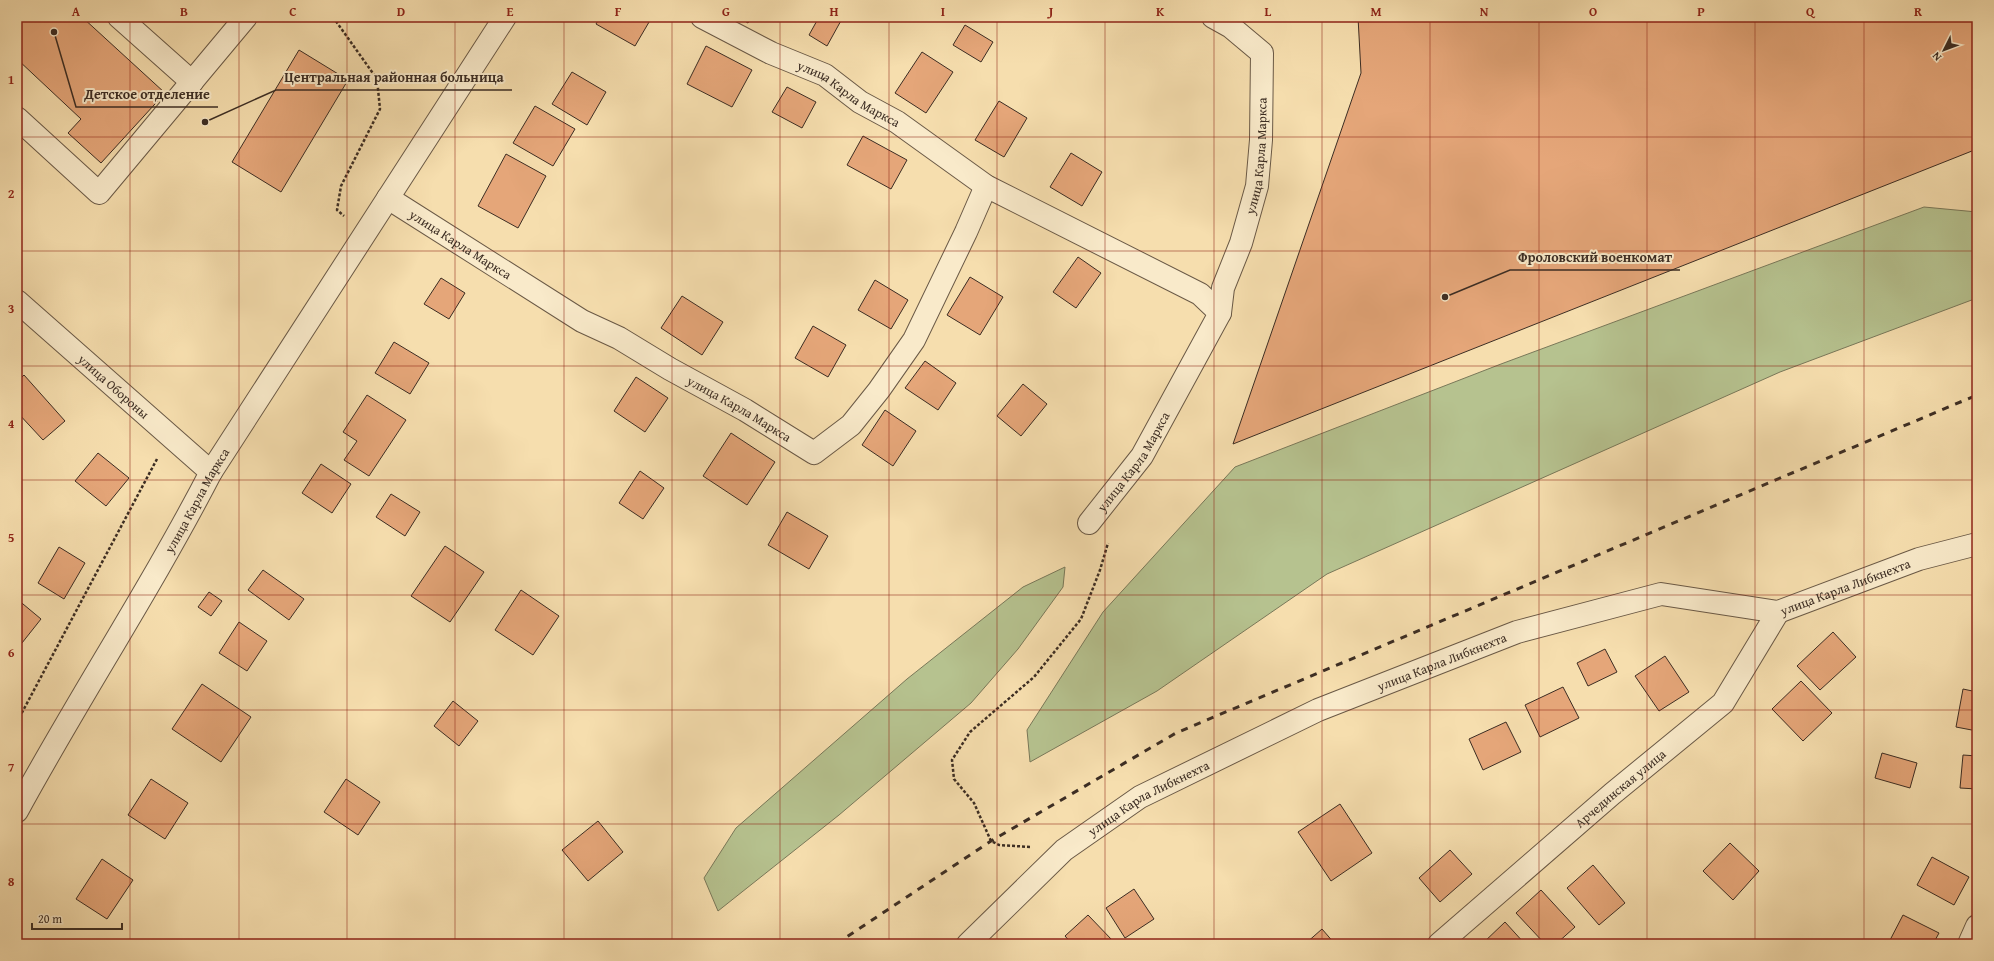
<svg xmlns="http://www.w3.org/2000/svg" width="1994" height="961" font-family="'Gentium Book Plus',serif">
<rect width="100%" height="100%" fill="#f6deae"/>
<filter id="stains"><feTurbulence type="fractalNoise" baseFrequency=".005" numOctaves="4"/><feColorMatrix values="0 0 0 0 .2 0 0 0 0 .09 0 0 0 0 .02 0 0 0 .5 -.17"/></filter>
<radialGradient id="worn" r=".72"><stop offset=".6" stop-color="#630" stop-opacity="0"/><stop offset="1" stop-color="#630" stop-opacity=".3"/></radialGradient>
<g fill="#b6c28f" stroke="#797859">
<polygon points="1924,207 1977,212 1977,298 1780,372 1327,574 1157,691 1030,762 1027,730 1103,612 1235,467 1501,364"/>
<polygon points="1065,567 1063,587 1018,649 971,703 839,815 718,911 704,878 736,828 907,679 1023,587"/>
</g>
<g fill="#e5a679" stroke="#3c2d23">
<polygon points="17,17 82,17 165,93 101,163 68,133 81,119 17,59"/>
<polygon points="600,17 652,17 635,46 596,24"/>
<polygon points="738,17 752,17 748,23"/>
<polygon points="819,17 843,17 827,46 809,35"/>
<polygon points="1358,17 1977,17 1977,149 1233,444 1361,73"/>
<polygon points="965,25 993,42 981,62 953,45"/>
<polygon points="706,46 752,70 732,107 687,84"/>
<polygon points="299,50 348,80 281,192 232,162"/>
<polygon points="922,52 953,72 926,113 895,93"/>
<polygon points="572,72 606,92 587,125 552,104"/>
<polygon points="787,87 816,102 802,128 772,112"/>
<polygon points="999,101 1027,118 1004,157 975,140"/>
<polygon points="535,106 575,129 553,166 513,143"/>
<polygon points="863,136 907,160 891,189 847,165"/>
<polygon points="1071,153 1102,172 1082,206 1050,187"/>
<polygon points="506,154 546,176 518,228 478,206"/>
<polygon points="1078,257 1101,273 1076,308 1053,292"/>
<polygon points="970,277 1003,297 980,335 947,315"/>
<polygon points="441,278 465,293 449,319 424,304"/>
<polygon points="875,280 908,300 891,329 858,310"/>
<polygon points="682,296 723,322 702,355 661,328"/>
<polygon points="813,326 846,345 828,377 795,358"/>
<polygon points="394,342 429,363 410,394 375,373"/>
<polygon points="925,361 956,383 938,410 905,388"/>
<polygon points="24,375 65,421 43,440 17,412 17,382"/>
<polygon points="636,377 668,398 645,432 614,411"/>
<polygon points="1023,384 1047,404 1021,436 997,416"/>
<polygon points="367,395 406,420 369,476 344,460 357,441 343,432"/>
<polygon points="885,410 916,431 893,466 862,445"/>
<polygon points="731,433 775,462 747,505 703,476"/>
<polygon points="98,453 129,478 106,506 75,481"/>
<polygon points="321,464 351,484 332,513 302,493"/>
<polygon points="640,471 664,488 643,519 619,503"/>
<polygon points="391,494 420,512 405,536 376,517"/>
<polygon points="787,512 828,536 809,569 768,545"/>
<polygon points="445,546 484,572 450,622 411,596"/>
<polygon points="59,547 85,563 64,599 38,583"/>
<polygon points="263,570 304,599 289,620 248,590"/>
<polygon points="521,590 559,616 533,655 495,630"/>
<polygon points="209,592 222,601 211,616 198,607"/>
<polygon points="17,599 41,619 18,648 17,647"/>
<polygon points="239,622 267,641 247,671 219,653"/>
<polygon points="1833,632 1856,657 1820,690 1797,666"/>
<polygon points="1605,649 1617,672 1588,686 1577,663"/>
<polygon points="1665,656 1689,692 1659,711 1635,676"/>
<polygon points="1801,681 1832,713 1803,741 1772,709"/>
<polygon points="202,684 251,717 221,762 172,729"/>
<polygon points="1563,687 1579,718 1540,737 1525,705"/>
<polygon points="1963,689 1977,692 1977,731 1956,727"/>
<polygon points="453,701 478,721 459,746 434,726"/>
<polygon points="1506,722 1521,752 1483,770 1469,739"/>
<polygon points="1882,753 1917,763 1910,788 1875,778"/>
<polygon points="1963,755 1977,756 1977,789 1960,788"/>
<polygon points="151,779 188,803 165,839 128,815"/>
<polygon points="346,779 380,802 358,835 324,812"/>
<polygon points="1340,804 1372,853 1331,881 1298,832"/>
<polygon points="598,821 623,852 588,881 562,850"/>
<polygon points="1730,843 1759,871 1733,900 1703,871"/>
<polygon points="1450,850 1472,874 1440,902 1419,878"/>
<polygon points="1932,857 1969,877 1954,905 1917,885"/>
<polygon points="102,859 133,880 107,919 76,899"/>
<polygon points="1593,865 1625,903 1599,925 1567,888"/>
<polygon points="1134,889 1154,919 1125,938 1106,908"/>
<polygon points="1541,890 1575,927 1556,944 1545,944 1516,913"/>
<polygon points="1088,915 1112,940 1108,944 1072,944 1065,936"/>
<polygon points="1903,915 1939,933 1933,944 1888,944"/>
<polygon points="1505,922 1525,944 1482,944"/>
<polygon points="1322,929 1335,944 1305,944"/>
</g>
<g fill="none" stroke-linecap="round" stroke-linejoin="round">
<defs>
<g id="minor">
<polyline points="119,17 192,82"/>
<path id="s1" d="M702,17L771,53L825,75L860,102L897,122L986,186L1200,294L1220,313"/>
<polyline points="17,118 99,193 246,17"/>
<path id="s2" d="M388,198L582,321L619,338L670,369L745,410L814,453L851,425L879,390L914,340L966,232L986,186"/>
<path id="s3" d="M17,301L211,472"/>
<path id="s4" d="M1089,523L1142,456L1220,313L1223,288L1241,243L1257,186L1261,140L1262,53L1231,27L1213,17"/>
<path id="s5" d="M17,811C79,697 151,588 211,472L505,17"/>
<path id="s6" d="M968,944L1064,850L1140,797L1318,710L1517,632L1661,594L1778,612L1919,559L1977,544"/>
<path id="s7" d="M1439,944L1612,794L1723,703L1778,612"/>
<polyline points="1969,944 1977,926"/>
</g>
</defs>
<use href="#minor" stroke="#6a5946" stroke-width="24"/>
<g stroke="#3c2d23" stroke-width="2.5" stroke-dasharray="3 2" stroke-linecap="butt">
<polyline points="333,17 377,79 380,109 341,186 337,210 344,216"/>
<polyline points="17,722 157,459"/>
<polyline points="1030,847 999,845 991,841 974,803 954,779 952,760 970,732 1034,677 1081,619 1100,570 1108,543"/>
</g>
<use href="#minor" stroke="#f9eaca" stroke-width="22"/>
<polyline stroke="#3c2d23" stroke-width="3" stroke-dasharray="7 7" stroke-linecap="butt" points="836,944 991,841 1176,733 1977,395"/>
</g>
<path fill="none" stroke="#8f2418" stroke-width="1" stroke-opacity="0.55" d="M130,17V944M239,17V944M347,17V944M455,17V944M564,17V944M672,17V944M780,17V944M889,17V944M997,17V944M1105,17V944M1214,17V944M1322,17V944M1430,17V944M1539,17V944M1647,17V944M1755,17V944M1864,17V944M17,137H1977M17,251H1977M17,366H1977M17,480H1977M17,595H1977M17,710H1977M17,824H1977"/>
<g text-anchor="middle" stroke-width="4" stroke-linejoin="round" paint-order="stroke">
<g font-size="13" fill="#3c2d23" stroke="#f9eaca">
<text dy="5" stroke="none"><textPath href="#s1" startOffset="166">улица Карла Маркса</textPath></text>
<text dy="5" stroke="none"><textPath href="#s4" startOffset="411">улица Карла Маркса</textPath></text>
<text dy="5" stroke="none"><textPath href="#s2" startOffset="86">улица Карла Маркса</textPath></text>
<text dy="5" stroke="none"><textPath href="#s3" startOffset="129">улица Обороны</textPath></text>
<text dy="5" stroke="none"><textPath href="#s2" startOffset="410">улица Карла Маркса</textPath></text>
<text dy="5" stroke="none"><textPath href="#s4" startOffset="76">улица Карла Маркса</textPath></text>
<text dy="5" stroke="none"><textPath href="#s5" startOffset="359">улица Карла Маркса</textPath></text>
<text dy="5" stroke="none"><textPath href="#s6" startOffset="978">улица Карла Либкнехта</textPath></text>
<text dy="5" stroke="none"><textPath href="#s6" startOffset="558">улица Карла Либкнехта</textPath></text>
<text dy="5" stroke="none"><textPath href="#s7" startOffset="239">Арчединская улица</textPath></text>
<text dy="5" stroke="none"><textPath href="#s6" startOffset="234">улица Карла Либкнехта</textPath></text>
</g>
</g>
<path fill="none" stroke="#3c2d23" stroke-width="1.5" d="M205 122L276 90H512M54 32L76 107H218M1445 297L1510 270H1680"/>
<g fill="#3c2d23" stroke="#f9eaca" stroke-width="1.5">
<circle cx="205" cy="122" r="4"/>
<circle cx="54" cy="32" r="4"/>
<circle cx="1445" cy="297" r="4"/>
</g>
<g font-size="14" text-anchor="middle" font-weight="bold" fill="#3c2d23" stroke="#f9eaca" stroke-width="4" stroke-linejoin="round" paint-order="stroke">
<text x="394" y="82">Центральная районная больница</text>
<text x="147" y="99">Детское отделение</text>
<text x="1595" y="262">Фроловский военкомат</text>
</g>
<rect width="1994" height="961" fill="none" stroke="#f6deae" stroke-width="44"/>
<g transform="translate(1944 50) rotate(228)" stroke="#f9eaca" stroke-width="3" paint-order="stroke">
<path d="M0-3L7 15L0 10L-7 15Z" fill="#3c2d23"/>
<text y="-6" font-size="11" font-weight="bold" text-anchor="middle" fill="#3c2d23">N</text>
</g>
<path d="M32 923v6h90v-6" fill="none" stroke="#3c2d23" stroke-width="2"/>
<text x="38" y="923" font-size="12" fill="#3c2d23" stroke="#f9eaca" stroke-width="3" paint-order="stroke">20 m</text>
<rect x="22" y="22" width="1950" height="917" fill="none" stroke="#8f2418" stroke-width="1.5"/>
<g font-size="13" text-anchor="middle" font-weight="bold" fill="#8f2418">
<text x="76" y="16">A</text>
<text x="184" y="16">B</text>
<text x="293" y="16">C</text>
<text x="401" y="16">D</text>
<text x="510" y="16">E</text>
<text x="618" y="16">F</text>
<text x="726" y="16">G</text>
<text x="834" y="16">H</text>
<text x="943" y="16">I</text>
<text x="1051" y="16">J</text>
<text x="1160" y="16">K</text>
<text x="1268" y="16">L</text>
<text x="1376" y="16">M</text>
<text x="1484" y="16">N</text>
<text x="1593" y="16">O</text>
<text x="1701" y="16">P</text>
<text x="1810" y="16">Q</text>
<text x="1918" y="16">R</text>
<text x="11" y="84">1</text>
<text x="11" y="198">2</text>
<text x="11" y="313">3</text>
<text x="11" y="428">4</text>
<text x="11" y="542">5</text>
<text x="11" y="657">6</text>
<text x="11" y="772">7</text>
<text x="11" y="886">8</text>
</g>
<rect width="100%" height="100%" filter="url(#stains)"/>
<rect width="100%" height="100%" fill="url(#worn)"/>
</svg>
